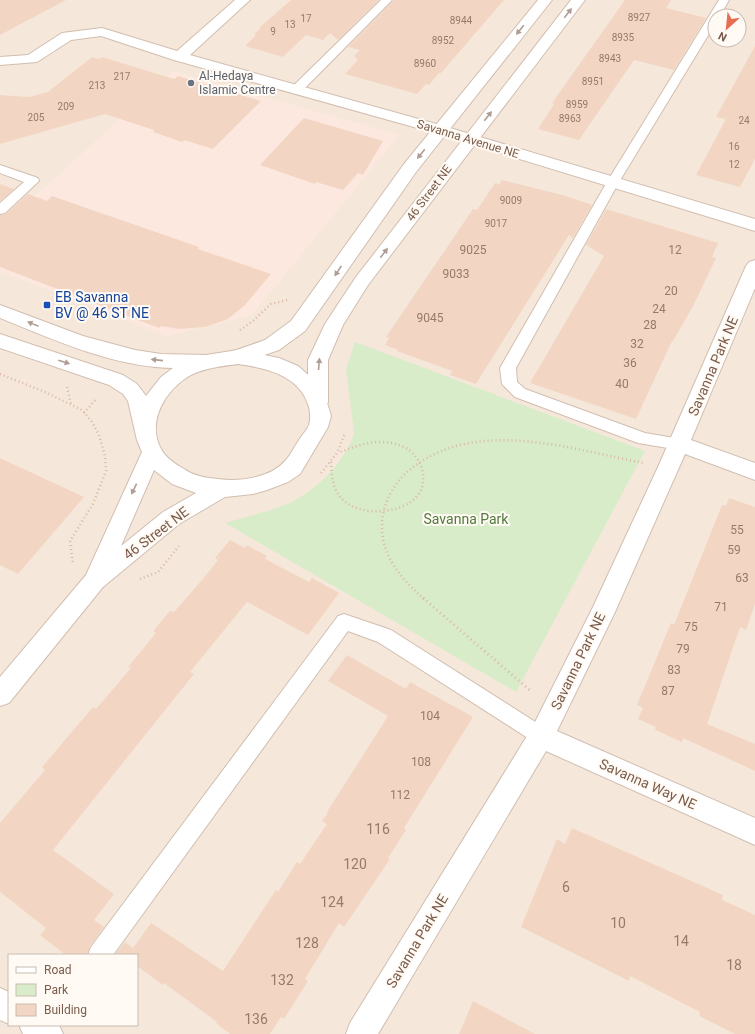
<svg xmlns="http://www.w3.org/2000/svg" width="755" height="1034" font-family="Roboto,sans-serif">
<rect width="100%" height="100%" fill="#fdf6ec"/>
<path fill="#f5e8da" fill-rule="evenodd" d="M0,0H755V1034H0ZM715,16H739V40H715ZM9,955H137V1025H9Z"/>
<polygon fill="#fde8e0" points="173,71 399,135 252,315 167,336 0,271 0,228"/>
<path fill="#d8ecc9" d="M355,342L645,451L516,692L225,523C245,517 266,512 285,505C313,494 346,462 354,433L346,369Z"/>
<g fill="#f3d5c3">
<polygon points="0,0 66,0 0,35"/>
<polygon points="291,0 379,0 338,40 330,33 323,40 306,35 283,57 245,46 256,35 254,34 260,29 259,28"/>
<polygon points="394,0 504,0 441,73 439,73 429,85 426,84 417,94 345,74 358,60 354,56 360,50 348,47"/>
<polygon points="625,0 671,0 666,8 706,18 674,70 634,60 579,140 538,129 554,104 552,103"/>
<polygon points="755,46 755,159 740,187 696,175 726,119 716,117"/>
<polygon points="92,57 99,59 102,57 174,79 178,76 261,101 213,149 184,140 182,142 153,132 154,130 105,114 0,144 0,95 29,97 48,92"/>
<polygon points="304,118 383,141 363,175 358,173 343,190 316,182 315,184 260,165"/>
<polygon points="502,180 566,196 592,205 573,238 569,235 476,384 450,375 452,371 397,351 398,350 385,345 389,338 386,337 473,209 477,210 495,183 499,185"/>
<polygon points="0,184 14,189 0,201"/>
<polygon points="28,194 47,201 52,196 199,247 198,249 271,274 245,305 228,319 205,327 179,329 161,326 159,328 0,267 0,215 6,214"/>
<polygon points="606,209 718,243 712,257 716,258 693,306 673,341 672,341 636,419 530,383 604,256 586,245"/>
<polygon points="0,458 84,497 18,574 0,565"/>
<polygon points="729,498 755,507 755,604 746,630 740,627 707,724 755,744 755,771 683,738 682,742 655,730 656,727 638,719 643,708 637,705 671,623 674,625 722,505 726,506"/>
<polygon points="230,540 245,548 247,545 267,556 265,559 309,582 312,578 339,593 308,635 247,602 190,672 194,674 53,850 114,894 94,920 104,927 90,946 87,955 66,955 40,935 46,928 0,892 0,823 45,770 42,767 93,707 96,709 131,668 128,667 156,633 153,631 170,611 174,612 207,574 218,560 215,558"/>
<polygon points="347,655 406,689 410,682 473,717 404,828 406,830 388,858 390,859 344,927 339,923 305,979 308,981 284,1019 281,1017 270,1034 230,1034 216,1023 217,1022 164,983 163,985 137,966 137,955 115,955 125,942 133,948 151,923 223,971 276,890 278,892 297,862 300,864 327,824 322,821 328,813 327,812 388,716 328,681"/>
<polygon points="572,828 723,895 722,900 755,915 755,1034 735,1034 699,1016 700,1012 630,976 629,981 521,927 557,839 565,844"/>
<polygon points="473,1001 535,1034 459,1034"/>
</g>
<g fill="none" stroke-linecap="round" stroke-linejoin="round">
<defs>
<g id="service">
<polygon points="381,0 392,0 300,93 292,93 290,90 292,87"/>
<polygon points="719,0 729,0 720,16 715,16 715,24 619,182 516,368 517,382 525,389 645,433 686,440 688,444 686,448 680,450 638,443 515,397 502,384 500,368 607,182"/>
<polygon points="0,165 38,178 39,181 5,213 0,214 0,203 24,182 0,173"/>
<polygon points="344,614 391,630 548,730 551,736 548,742 541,745 534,742 378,642 348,631 113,955 88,955 91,947 338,616"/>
</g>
<g id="minor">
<polygon points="235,0 250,0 190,55 440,125 755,219 755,231 428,131 174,60 101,36 71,40 37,62 0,65 0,57 28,55 62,33 102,28 177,51"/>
<polygon points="755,260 755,288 691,440 755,463 755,480 685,454 615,612 557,731 755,818 755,845 546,751 378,1034 346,1034 350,1023 532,728 593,607 658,467 746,266 749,262"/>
<path d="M0,305L83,336L135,350L161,354L206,355L238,350L279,358L298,366L315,381L325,396L331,416L328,427L300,474L288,482L267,490L253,494L225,497L179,524L103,587L9,703L0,706V677L86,575L142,452L137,440L128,401L123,394L109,385L0,348V334L123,375L137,384L146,396L161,377L173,368C113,367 55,340 0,318ZM238,364C266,368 300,375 309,407C310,412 311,419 309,425C307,430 302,435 299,440C295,446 291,454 286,460C271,478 240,482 218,479C206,478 194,476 184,469C175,464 166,458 161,449C146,421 166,389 191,375C205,368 222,366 238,364ZM154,470L172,484L196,493L163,512L121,546Z"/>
<polygon points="0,988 9,992 9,1024 0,1020"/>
<polygon points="19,1025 59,1025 63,1034 23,1034"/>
</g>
<g id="tertiary">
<polygon points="538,0 552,0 416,172 305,331 279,350 238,364 231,362 228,357 231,352 265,340 291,321 404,164"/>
<polygon points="571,0 585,0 368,285 343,325 328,360 328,402 325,407 318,410 311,407 308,402 308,360 325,324 356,277"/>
</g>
</defs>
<use href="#service" stroke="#d1beb0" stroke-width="2"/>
<use href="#minor" stroke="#d1beb0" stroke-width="2"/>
<use href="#tertiary" stroke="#d1beb0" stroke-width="2"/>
<g stroke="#d9b8a5" stroke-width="2.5" stroke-dasharray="1 3" stroke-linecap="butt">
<polyline points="240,330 253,321 271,304 287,300"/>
<polyline points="0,374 45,392 82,410 92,422 99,435 105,456 106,471 93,504 70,541 73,564"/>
<polyline points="67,387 71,404"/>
<polyline points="84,413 97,398"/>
<path d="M331,462C332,475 332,489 342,499C359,517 403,515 418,495C424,487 424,479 422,469C420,461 413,452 406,448C382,436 361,444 338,453"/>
<polyline points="321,473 337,453 345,433"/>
<polyline points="140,579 158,572 179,546"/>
<path d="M424,599C397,575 375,548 384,510C389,490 402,474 419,463C484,419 574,450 644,463"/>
</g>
<polyline stroke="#d9b8a5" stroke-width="3" stroke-dasharray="1 3.5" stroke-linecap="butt" points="423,598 532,692"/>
<use href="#service" fill="#fff" fill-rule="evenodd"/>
<use href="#minor" fill="#fff" fill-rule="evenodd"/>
<use href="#tertiary" fill="#fff" fill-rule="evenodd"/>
</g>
<defs><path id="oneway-solid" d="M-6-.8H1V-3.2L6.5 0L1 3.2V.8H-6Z"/></defs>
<g fill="#af9d94">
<use href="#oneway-solid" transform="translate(568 13) rotate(-52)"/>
<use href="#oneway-solid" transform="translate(520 30) rotate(129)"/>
<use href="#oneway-solid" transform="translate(488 116) rotate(-52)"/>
<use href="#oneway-solid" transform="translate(421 154) rotate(129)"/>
<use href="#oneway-solid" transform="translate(384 253) rotate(-53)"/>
<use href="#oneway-solid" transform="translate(338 271) rotate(124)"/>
<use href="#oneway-solid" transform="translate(33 324) rotate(-158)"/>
<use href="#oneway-solid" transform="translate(157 360) rotate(-174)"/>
<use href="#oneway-solid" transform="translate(64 362) rotate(18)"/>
<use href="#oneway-solid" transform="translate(319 364) rotate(-85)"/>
<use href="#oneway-solid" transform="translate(134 489) rotate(116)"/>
</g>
<circle fill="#6b7280" stroke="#fffaf3" stroke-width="1.5" cx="191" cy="83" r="4"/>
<rect fill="#1a4fb4" stroke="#fffaf3" stroke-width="1.5" x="43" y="301" width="8" height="8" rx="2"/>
<g text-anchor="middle" stroke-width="4" stroke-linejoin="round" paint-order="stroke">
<g font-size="10" fill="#987a6a">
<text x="639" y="21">8927</text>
<text x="306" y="22">17</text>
<text x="461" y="24">8944</text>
<text x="290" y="28">13</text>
<text x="273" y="35">9</text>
<text x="623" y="41">8935</text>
<text x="443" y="44">8952</text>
<text x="610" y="62">8943</text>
<text x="425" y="67">8960</text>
<text x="122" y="80">217</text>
<text x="593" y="85">8951</text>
<text x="97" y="89">213</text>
<text x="577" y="108">8959</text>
<text x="66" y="110">209</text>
<text x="36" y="121">205</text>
<text x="570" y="122">8963</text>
<text x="744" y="124">24</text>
<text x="734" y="150">16</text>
<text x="734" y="168">12</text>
<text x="511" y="204">9009</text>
<text x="496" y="227">9017</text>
</g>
<g font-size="12" fill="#5b616d" stroke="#fffaf3" text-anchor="start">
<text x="199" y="80">Al-Hedaya<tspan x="199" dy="14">Islamic Centre</tspan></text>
</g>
<g font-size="12" fill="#7a5c4d" stroke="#fffaf3">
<text transform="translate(468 139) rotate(17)" y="4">Savanna Avenue NE</text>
<text transform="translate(429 193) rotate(-53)" y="4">46 Street NE</text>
</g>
<g font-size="12" fill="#987a6a">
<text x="473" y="254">9025</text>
<text x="675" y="254">12</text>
<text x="456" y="278">9033</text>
<text x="671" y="295">20</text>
<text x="659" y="313">24</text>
<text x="430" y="322">9045</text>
<text x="650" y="329">28</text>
<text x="637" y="348">32</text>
<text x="630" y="367">36</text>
<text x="622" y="388">40</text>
<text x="737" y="534">55</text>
<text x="734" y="554">59</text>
<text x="742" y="582">63</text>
<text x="721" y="611">71</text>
<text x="691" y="631">75</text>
<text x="683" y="653">79</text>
<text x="674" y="674">83</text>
<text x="668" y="695">87</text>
<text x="430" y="720">104</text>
<text x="421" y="766">108</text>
<text x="400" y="799">112</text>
</g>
<g font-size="14" fill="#164399" stroke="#fffaf3" text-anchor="start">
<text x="55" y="302">EB Savanna<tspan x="55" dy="16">BV @ 46 ST NE</tspan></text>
</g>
<g font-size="14" fill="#7a5c4d" stroke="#fffaf3">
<text transform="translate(713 366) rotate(-67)" y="5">Savanna Park NE</text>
<text transform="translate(156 533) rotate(-37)" y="5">46 Street NE</text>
<text transform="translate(578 661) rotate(-64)" y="5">Savanna Park NE</text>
<text transform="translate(648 784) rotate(24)" y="5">Savanna Way NE</text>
<text transform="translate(417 941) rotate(-59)" y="5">Savanna Park NE</text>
</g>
<g font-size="14" fill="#537a41" stroke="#fffaf3">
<text x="466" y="524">Savanna Park</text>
</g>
<g font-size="14" fill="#987a6a">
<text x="378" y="834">116</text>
<text x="355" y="869">120</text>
<text x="566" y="892">6</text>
<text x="332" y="907">124</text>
<text x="618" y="928">10</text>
<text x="681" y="946">14</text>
<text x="307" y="948">128</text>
<text x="734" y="970">18</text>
<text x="282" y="985">132</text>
<text x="256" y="1024">136</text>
</g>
</g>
<rect x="8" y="954" width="130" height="72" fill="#fffaf3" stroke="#cabbb1"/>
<rect x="16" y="967" width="20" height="6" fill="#ffffff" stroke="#cabbb1"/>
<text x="44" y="974" font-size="12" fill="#7a5c4d">Road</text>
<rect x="16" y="984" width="20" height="12" fill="#d8ecc9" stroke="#cabbb1"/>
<text x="44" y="994" font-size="12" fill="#7a5c4d">Park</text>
<rect x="16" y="1004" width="20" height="12" fill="#f3d5c3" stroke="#cabbb1"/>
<text x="44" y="1014" font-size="12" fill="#7a5c4d">Building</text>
<g transform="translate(727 28) rotate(207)"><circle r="19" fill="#fffaf3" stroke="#cabbb1"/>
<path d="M0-3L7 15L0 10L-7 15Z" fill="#e76f51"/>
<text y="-6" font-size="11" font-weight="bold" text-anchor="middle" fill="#7a5c4d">N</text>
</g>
</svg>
